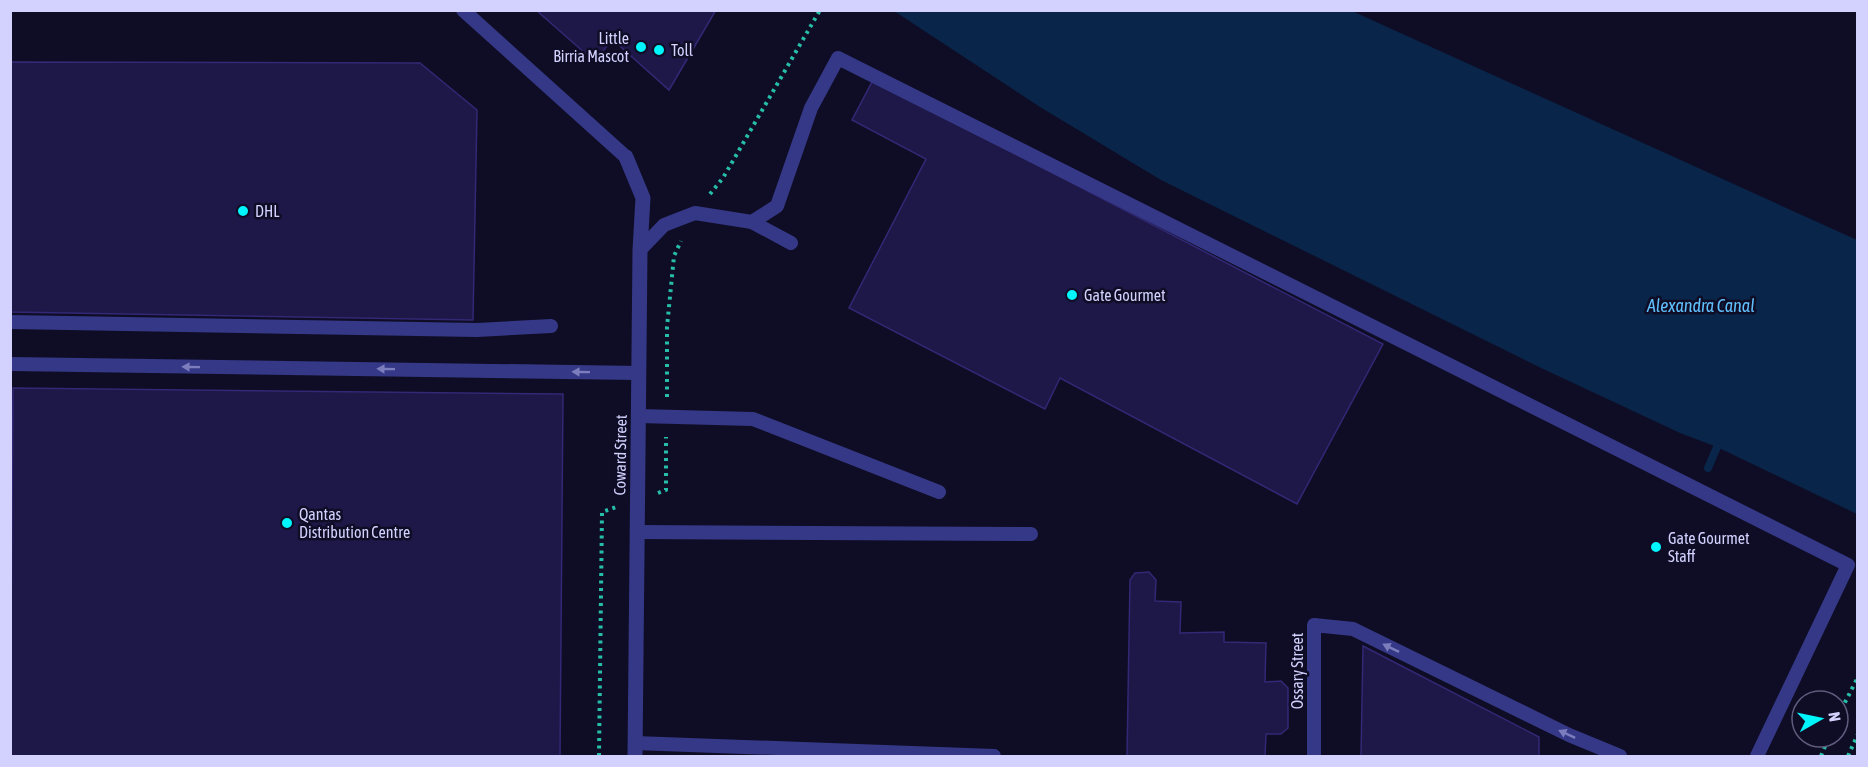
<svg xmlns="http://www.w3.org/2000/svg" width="1868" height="767" font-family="'Asap Condensed',sans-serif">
<rect width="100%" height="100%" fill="#0f0d25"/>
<polygon fill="#092549" points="894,11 1352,11 1857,240 1857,514 1717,447 1680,433 1539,367 1161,180 1040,107"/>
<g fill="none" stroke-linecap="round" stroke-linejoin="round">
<polyline stroke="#092549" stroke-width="8" points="1708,468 1717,447"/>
</g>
<g fill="#1e1848" stroke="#322875" stroke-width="1.5">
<rect x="10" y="10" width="1" height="52"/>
<polygon points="536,10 716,10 669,90 612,39 595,62"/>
<polygon points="10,62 420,63 477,110 473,320 10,312"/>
<polygon points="873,80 1383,344 1297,504 1060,378 1045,409 849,308 926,159 852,120"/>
<polygon points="13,388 563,394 560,756 10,756"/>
<polygon points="1149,572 1156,580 1155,601 1181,602 1180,633 1224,632 1224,642 1266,643 1265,682 1281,681 1288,688 1288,728 1281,734 1266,734 1265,756 1127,756 1130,580 1135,573"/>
<polygon points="1363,646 1539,737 1539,756 1361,756"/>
</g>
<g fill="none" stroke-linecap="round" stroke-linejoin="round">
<g stroke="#27bea9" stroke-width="4" stroke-dasharray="3 4.5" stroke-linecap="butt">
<polyline points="710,194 723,178 820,10"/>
<polyline points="667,397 667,327 674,256 681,241"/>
<polyline points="658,493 666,490 666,437"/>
<polyline points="1838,716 1858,677"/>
<polyline points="599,756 602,512 616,507"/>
<polyline points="1821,756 1829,737"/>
<polyline points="1848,756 1858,734"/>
</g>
<g stroke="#353887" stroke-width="14">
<polyline points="463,10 626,157"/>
<polyline points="752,222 791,243"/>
<polyline points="640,250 664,225 695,213 752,222 777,206 811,108 838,58 1848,565 1757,756"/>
<polyline points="10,322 477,330 551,326"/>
<polyline points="10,364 639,373"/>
<polyline points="639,416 753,419 939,492"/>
<polyline points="637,532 1031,534"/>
<polyline points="635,743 994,756"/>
<polyline points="1314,756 1314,625 1353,629 1569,735 1620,756"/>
</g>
<polyline stroke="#353887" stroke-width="15" points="626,157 643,198 640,250 635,756"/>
</g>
<defs><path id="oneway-solid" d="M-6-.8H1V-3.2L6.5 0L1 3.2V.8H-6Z" transform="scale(1.5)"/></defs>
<g fill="#7c7dbd">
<use href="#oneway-solid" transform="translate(191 367) rotate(-179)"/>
<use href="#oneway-solid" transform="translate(386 369) rotate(-179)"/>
<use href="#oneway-solid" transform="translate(581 372) rotate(-179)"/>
<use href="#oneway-solid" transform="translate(1391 648) rotate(-154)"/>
<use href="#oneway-solid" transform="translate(1567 734) rotate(-155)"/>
</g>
<g fill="#00f6fd" stroke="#0f0d25" stroke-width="2">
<circle cx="641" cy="47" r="6"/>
<circle cx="659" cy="50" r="6"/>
<circle cx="243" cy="211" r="6"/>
<circle cx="1072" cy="295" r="6"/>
<circle cx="287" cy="523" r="6"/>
<circle cx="1656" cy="547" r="6"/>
</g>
<g text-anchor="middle" stroke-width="5" stroke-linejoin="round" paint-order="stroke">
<g font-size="16" fill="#d3d2ff" stroke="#0f0d25" text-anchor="start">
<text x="629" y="44" text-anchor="end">Little<tspan x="629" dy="18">Birria Mascot</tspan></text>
<text x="671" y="56">Toll</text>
<text x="255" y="217">DHL</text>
<text x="1084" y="301">Gate Gourmet</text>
<text x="299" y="520">Qantas<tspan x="299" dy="18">Distribution Centre</tspan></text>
<text x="1668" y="544">Gate Gourmet<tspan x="1668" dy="18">Staff</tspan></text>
</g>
<g font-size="16" fill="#d3d2ff" stroke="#0f0d25">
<text transform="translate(620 455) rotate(-89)" y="6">Coward Street</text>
<text transform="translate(1297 671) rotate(-90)" y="6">Ossary Street</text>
</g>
<g font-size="18" font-style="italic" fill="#60c1ff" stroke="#0f0d25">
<text x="1701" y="312">Alexandra Canal</text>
</g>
</g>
<rect width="1868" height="767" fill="none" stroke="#d3d2ff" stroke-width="24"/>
<g transform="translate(1820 719) rotate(81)"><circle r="28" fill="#0f0d25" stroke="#5d5c7c" stroke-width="1.5"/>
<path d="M0-4.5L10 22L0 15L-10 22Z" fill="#00f6fd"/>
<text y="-9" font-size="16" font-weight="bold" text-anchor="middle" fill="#d3d2ff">N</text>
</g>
</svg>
